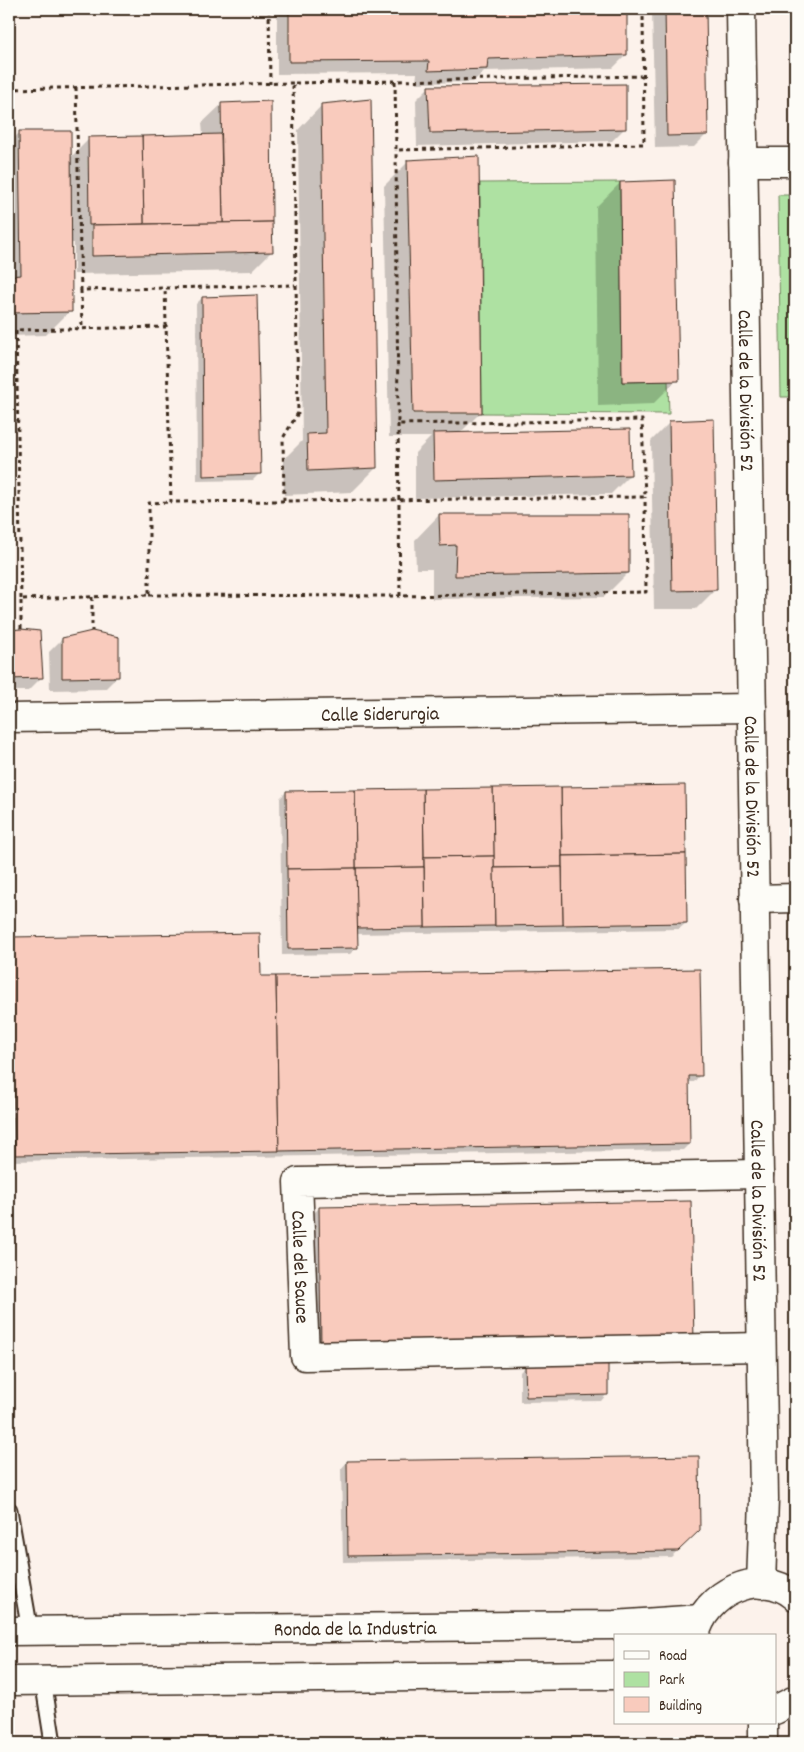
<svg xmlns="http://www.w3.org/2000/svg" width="804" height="1752" font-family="Dekko,sans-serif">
<rect width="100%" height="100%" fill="#fcf2eb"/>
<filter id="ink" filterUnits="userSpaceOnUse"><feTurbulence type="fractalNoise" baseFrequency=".02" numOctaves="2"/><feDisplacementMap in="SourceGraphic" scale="10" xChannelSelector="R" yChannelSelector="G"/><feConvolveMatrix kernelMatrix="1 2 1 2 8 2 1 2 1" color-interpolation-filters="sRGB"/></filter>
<g filter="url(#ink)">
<g fill="#aee1a2" stroke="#748660">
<polygon points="620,182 622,382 668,381 669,414 482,413 480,183"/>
<polygon points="778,195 795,195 795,397 781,397"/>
</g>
<g fill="#0003">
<polygon points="285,9 625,9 626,55 613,68 484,71 473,82 416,83 417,73 277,74 277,17"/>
<polygon points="652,9 704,9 707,134 694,147 655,148"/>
<polygon points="429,87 625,128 612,141 417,146 416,100"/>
<polygon points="222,104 271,252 252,271 74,274 74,243 70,243 70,311 46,335 9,336 9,143 20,132 70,158 89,139 203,135 202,123"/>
<polygon points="322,105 376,468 352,492 284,495 283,460 302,441 298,130"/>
<polygon points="408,162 480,413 459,434 630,475 611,494 415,498 415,453 431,437 389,437 384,186"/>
<polygon points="620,183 677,380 653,404 598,406 596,207"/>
<polygon points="202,298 259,474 253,480 197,481 196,304"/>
<polygon points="670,422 715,590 696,609 654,609 651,441"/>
<polygon points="439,515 628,573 604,597 432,599 432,569 416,569 415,540"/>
<polygon points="21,630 41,678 28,691 9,691 9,631"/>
<polygon points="62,639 118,676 105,689 50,690 49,652"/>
<polygon points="795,702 795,721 793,721 792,705"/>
<polygon points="684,786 686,923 679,929 356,934 356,948 350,954 282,955 280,798 286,792"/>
<polygon points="11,938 260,977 700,1075 694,1082 688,1082 689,1144 683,1150 9,1161 9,940"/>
<polygon points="690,1202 315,1353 313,1214 319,1208"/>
<polygon points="526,1366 607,1394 601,1401 520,1402 520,1372"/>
<polygon points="347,1462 699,1530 671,1557 343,1562 341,1469"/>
</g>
<g fill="#f9cbbd" stroke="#3b2a1e">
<polygon points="289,9 627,9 627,55 488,59 487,69 428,71 429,61 289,62"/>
<polygon points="665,9 706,9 708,135 667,136"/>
<polygon points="626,84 626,129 430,133 428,86"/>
<polygon points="371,99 377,468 308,471 307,434 326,433 321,104"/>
<polygon points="271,101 272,222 223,223 221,103"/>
<polygon points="19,131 71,131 72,312 9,313 9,276 21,275"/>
<polygon points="221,134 223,223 144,224 142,136"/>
<polygon points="142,136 144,224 89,225 88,137"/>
<polygon points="479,156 482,413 413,413 407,160"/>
<polygon points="675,180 679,381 622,382 620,182"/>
<polygon points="272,222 273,252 92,256 92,225"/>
<polygon points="257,295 261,474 203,476 202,297"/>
<polygon points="714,419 717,590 672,591 669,421"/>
<polygon points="630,429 631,475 434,480 433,433"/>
<polygon points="439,514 629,514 629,573 455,576 456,545 440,546"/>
<polygon points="21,629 40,631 43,678 9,679 9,630"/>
<polygon points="92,631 119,637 119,677 62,678 62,638"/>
<polygon points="685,785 686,854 562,856 561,787"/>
<polygon points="561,787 562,867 494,868 493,788"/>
<polygon points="493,788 494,856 424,857 423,789"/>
<polygon points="423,789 424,867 356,868 355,790"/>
<polygon points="355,790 356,868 287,869 286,791"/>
<polygon points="686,854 687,923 563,925 562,856"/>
<polygon points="494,856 495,926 425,927 424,857"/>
<polygon points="424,867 425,927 357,928 356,868"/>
<polygon points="562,867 563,925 495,926 494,868"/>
<polygon points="356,868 358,948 288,949 287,869"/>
<polygon points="260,933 261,976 276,976 279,1151 15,1155 11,937"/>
<polygon points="700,969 702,1076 689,1076 690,1144 279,1151 276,976"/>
<polygon points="691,1201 694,1341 321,1347 319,1207"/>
<polygon points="608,1363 608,1395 526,1397 525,1365"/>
<polygon points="699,1456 700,1530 678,1551 348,1556 347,1461"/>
</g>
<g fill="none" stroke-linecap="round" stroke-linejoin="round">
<defs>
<g id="lane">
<polyline points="9,1510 30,1631"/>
<polyline points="43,1680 53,1743"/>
</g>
<g id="street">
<polyline points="743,162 795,162"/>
<path id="s1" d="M9,718L752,708"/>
<polyline points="754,899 795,898"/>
<path id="s2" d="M759,1174L298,1182L305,1356L761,1347"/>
</g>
<g id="secondary">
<path id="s3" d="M741,9L764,1499L761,1584"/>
<path id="s4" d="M9,1631L614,1625L701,1619"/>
<path d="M695,1636C704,1593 760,1566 795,1596"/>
<polyline points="9,1681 615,1675"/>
<polyline points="775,1710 795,1700"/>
<polyline points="763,1723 763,1743"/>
</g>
</defs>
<use href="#lane" stroke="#3b2a1e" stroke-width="19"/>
<use href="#street" stroke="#3b2a1e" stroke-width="31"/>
<use href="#secondary" stroke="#3b2a1e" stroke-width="31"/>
<g stroke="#3b2a1e" stroke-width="3" stroke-dasharray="4 4" stroke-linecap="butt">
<polyline points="269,9 270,84"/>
<polyline points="643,9 644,144 396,150 395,81 643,76"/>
<polyline points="395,81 293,83 298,413 283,438 284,501 645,497 642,420 398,424 396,150"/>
<polyline points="76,87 81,290 165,288"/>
<polyline points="9,89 293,83"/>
<polyline points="81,290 82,329"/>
<polyline points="398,424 400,596 646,592 645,497"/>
<polyline points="284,501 171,502 165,288 295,285"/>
<polyline points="149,595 400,596"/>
<polyline points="92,597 92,631"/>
<polyline points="21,599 16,330 166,327"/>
<polyline points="21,629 21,599 149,595 149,503 171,502"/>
</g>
<use href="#lane" stroke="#fdfcf7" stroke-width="15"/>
<use href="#street" stroke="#fdfcf7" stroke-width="28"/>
<use href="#secondary" stroke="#fdfcf7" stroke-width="28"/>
</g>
</g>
<g text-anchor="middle" stroke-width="4" stroke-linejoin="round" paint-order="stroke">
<g font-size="20" fill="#3b2a1e" stroke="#fdfcf7">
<text dy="7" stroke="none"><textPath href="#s3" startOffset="382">Calle de la División 52</textPath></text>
<text dy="7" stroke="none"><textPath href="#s1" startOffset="371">Calle Siderurgia</textPath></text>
<text dy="7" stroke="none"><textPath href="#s3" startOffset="788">Calle de la División 52</textPath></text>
<text dy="7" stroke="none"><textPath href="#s3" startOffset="1192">Calle de la División 52</textPath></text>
<text dy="7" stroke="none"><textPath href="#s2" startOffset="546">Calle del Sauce</textPath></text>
<text dy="7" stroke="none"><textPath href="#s4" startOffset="346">Ronda de la Industria</textPath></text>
</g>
</g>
<rect width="804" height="1752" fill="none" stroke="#fdfcf7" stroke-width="30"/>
<rect x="15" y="15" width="774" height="1722" fill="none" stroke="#3b2a1e" stroke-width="2" filter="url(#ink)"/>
<rect x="614" y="1634" width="162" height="90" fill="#fdfcf7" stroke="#afa8a0"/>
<rect x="624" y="1651" width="25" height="8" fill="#fdfcf7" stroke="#afa8a0"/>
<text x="659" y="1660" font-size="15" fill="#3b2a1e">Road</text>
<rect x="624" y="1672" width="25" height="15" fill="#aee1a2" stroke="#afa8a0"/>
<text x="659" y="1684" font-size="15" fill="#3b2a1e">Park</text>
<rect x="624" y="1697" width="25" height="15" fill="#f9cbbd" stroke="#afa8a0"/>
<text x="659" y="1710" font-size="15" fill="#3b2a1e">Building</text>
</svg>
